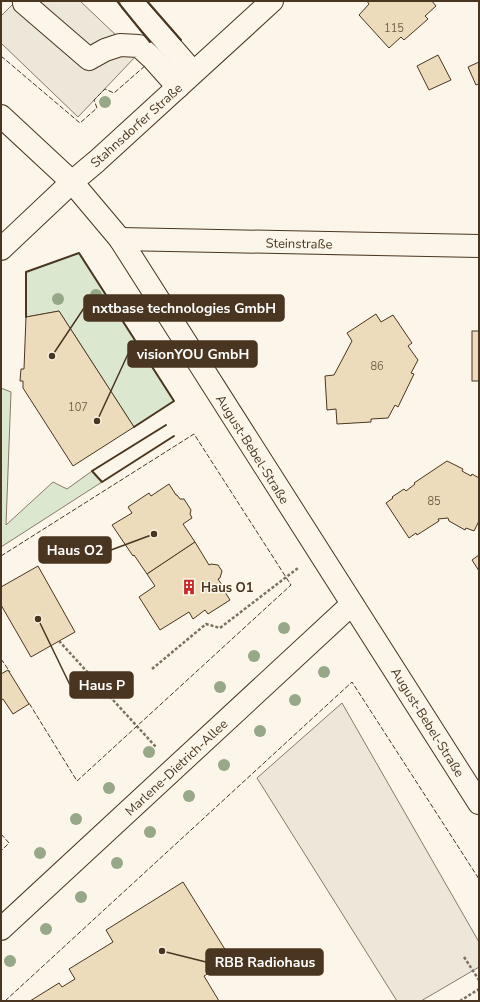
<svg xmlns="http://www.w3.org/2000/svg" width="480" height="1002" font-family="'Nunito Sans',sans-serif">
<rect width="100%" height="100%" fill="#fbf6e9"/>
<g fill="#dce7d0" stroke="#887966">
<polygon points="79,253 174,401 134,427 59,311 26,317 26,272"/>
<polygon points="1,388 11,392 6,525 53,482 67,489 92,471 102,482 1,547"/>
</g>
<g fill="#ede7d9" stroke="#887966">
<polygon points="16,1 80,1 137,55 78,117 1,43 1,16"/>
<polygon points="342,703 479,942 479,967 421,1001 397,1001 257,778"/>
</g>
<g fill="#ecdcbc" stroke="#4a3520">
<polygon points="367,1 432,1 436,6 425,16 428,19 404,40 401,37 389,48 359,15 369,4"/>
<polygon points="438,55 451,80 429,90 417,66"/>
<polygon points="479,62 479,84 476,85 468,67"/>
<polygon points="59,311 134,427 73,466 23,388 23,381 20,381 21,369 24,369 26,317"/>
<polygon points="376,314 381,322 393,315 412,343 408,346 418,360 411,373 414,374 398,407 395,405 388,418 371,419 371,422 337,424 336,409 327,410 325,376 334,375 352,341 347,333"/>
<rect x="472" y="331" width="7" height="50"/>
<polygon points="447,461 463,469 462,471 471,476 472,474 479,478 479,521 474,531 466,528 465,530 449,521 448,518 438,519 439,521 417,535 416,533 409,538 386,503 393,498 392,497 404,489 406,491 415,484 414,483"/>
<polygon points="169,484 176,495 177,495 180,499 184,499 191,510 190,514 192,518 183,524 195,542 147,574 134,555 133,556 112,525 132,513 128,507 149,493 151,496"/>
<polygon points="195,542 209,565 211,564 218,565 222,571 220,578 218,579 224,588 223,589 230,600 208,614 205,610 193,619 189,612 160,630 139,597 155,586 147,574"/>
<polygon points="479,555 479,571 472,560"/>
<polygon points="38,566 75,632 31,657 1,605 1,587"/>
<polygon points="8,670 29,704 13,714 3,699 1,700 1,674"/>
<polygon points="183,882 231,959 204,976 219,1001 30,1001 59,983 62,987 75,979 69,969 113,942 106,930"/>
</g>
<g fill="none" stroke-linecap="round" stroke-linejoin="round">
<defs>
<g id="minor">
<polyline points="131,1 193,72"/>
<polyline points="24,3 89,59 105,50 120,45 139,46 153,59 178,87"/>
<polyline points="1,116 72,182 120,239 479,803"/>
<polyline points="120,239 479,246"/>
<polyline points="1,249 72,182 97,161 272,1"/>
<polyline points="1,929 352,604"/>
</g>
</defs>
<use href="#minor" stroke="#4a3520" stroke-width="24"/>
<g stroke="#7f6f5c" stroke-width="2.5" stroke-dasharray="3 2" stroke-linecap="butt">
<polyline points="59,641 156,747"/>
<polyline points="152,669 206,624 220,628 298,568"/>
<polyline points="464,957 479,980"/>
<polyline points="460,1001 479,989"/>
</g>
<use href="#minor" stroke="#fbf6e9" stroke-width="22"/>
<g stroke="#4a3520" stroke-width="1" stroke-dasharray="5 2" stroke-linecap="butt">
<polyline points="1,56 80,123 97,108 94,100 105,89 114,93 146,65"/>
<polyline points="1,556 194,434 291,585 77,781 29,703"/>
<polyline points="1,659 10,672"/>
<polyline points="1,834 9,843 1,851"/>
<polyline points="5,1001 352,682 479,879"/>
</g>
<g stroke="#4a3520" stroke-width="2">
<polyline points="117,1 150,42"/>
<polyline points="147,1 181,40"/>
<polyline points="26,317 26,272 79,253 174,401 134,427"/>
<polyline points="166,425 92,471 102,482 174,436"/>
</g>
</g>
<g fill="#96a887">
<circle cx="105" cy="102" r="6"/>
<circle cx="96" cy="295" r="6"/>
<circle cx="58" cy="299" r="6"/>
<circle cx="284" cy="628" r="6"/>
<circle cx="254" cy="656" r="6"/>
<circle cx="324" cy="672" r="6"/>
<circle cx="220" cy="687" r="6"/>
<circle cx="295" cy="700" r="6"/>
<circle cx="260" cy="731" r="6"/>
<circle cx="149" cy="752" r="6"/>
<circle cx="224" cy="765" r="6"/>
<circle cx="109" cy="788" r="6"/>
<circle cx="189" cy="796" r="6"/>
<circle cx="76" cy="819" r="6"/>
<circle cx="150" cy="832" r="6"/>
<circle cx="40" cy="853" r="6"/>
<circle cx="117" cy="863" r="6"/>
<circle cx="81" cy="897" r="6"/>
<circle cx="46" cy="929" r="6"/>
<circle cx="10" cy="961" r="6"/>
</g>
<defs>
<symbol id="building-bare" viewBox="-9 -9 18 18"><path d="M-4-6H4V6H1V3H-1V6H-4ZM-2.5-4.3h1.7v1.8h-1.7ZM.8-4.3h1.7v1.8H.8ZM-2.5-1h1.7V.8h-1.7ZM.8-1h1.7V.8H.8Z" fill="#c62828" stroke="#fbf6e9" stroke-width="2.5" paint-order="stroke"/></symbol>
</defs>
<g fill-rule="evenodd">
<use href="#building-bare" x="178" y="576" width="22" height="22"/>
</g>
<g text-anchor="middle" stroke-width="3" stroke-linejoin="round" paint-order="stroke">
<g font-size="11" fill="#725f47">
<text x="394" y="32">115</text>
<text x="377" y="370">86</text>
<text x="78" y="411">107</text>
<text x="434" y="505">85</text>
</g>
<g font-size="13" fill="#4a3520" stroke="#fbf6e9">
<text transform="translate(136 125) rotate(-42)" y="5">Stahnsdorfer Straße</text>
<text transform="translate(299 243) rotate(1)" y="5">Steinstraße</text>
<text transform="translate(253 449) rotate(58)" y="5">August-Bebel-Straße</text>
<text transform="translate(428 722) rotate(58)" y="5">August-Bebel-Straße</text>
<text transform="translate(176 767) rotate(-43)" y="5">Marlene-Dietrich-Allee</text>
</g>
<g font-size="13" font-weight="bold" fill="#4a3520" stroke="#fbf6e9" text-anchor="start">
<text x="201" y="592">Haus O1</text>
</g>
</g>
<path fill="none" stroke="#4a3520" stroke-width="1.5" d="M52 356L84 308M97 421L128 354M154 534L111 550M38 619L70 685M162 951L206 962"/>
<g fill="#4a3520" stroke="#fbf6e9" stroke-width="1.5">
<circle cx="52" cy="356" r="4"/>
<circle cx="97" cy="421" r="4"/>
<circle cx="154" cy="534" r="4"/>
<circle cx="38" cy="619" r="4"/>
<circle cx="162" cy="951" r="4"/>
</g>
<g fill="#4a3520" stroke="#4a3520" stroke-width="1.5">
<rect x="84" y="295" width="200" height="26" rx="4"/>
<rect x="128" y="341" width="129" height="26" rx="4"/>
<rect x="39" y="537" width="72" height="26" rx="4"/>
<rect x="70" y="672" width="63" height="26" rx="4"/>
<rect x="206" y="949" width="117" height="26" rx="4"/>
</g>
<g font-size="14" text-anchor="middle" font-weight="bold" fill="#fff">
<text x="184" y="313">nxtbase technologies GmbH</text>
<text x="193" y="359">visionYOU GmbH</text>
<text x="75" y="555">Haus O2</text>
<text x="102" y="690">Haus P</text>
<text x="265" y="967">RBB Radiohaus</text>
</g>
<rect width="480" height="1002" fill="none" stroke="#4a3520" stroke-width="4"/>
</svg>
